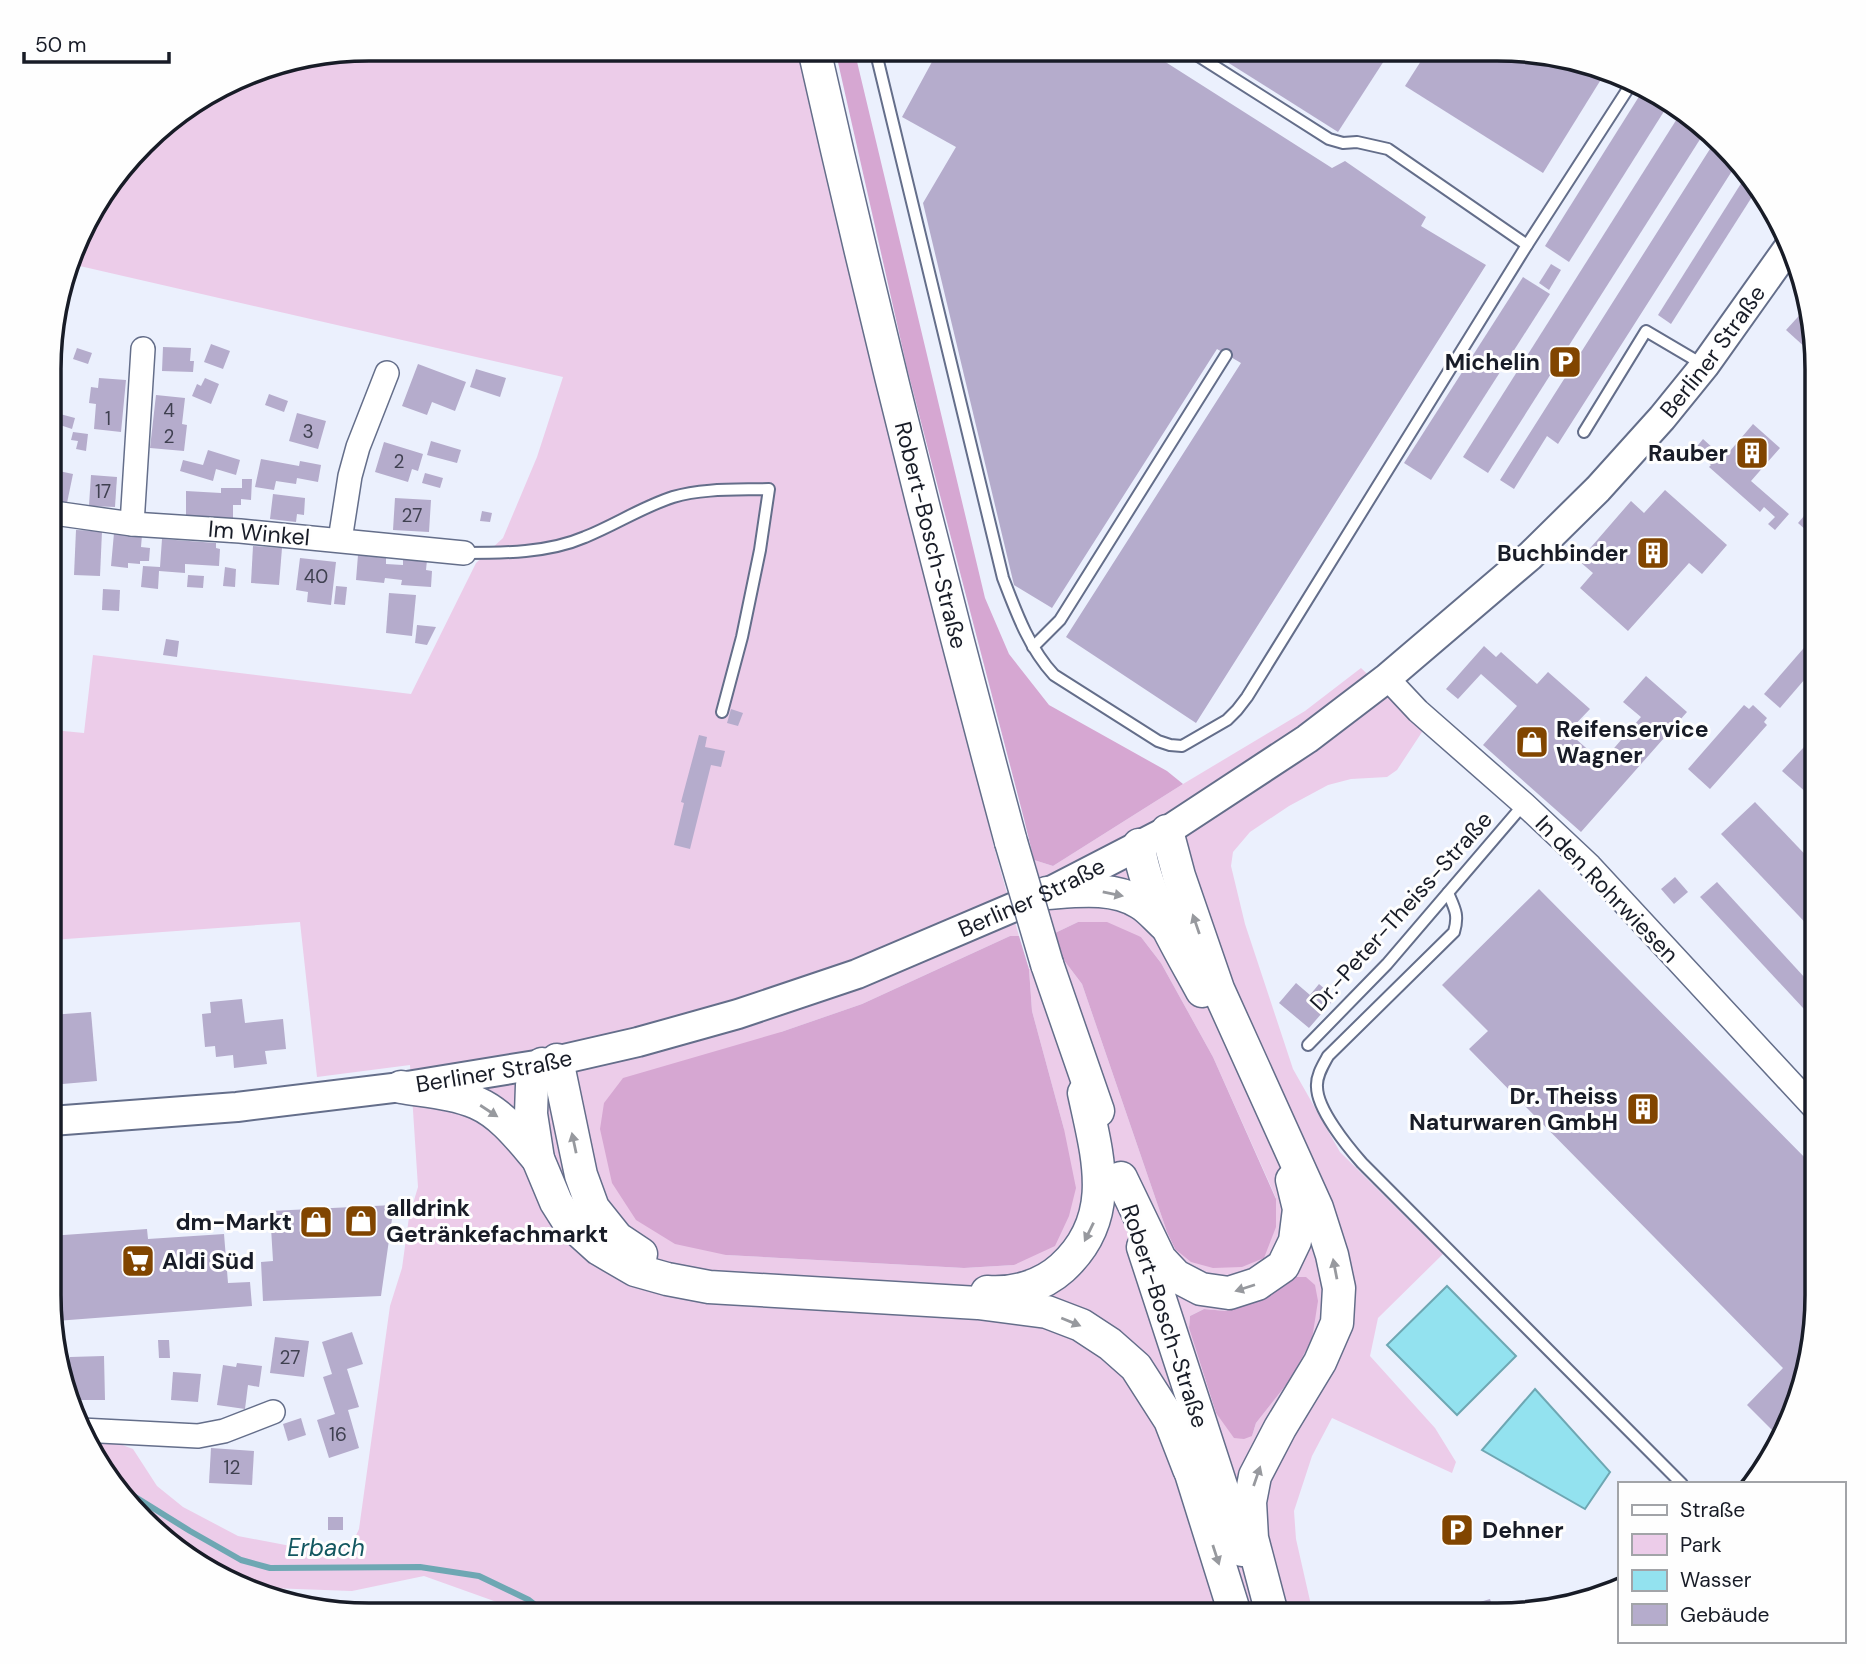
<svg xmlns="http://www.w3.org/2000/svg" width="1866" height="1664" font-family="'DM Sans',sans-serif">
<rect width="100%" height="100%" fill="#ebf0fd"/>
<path fill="#eccce9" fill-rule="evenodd" d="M370,49H801L994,847L1019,936H1010L862,1004L781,1032L726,1255L964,1268L1014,1265L1064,1129L1032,1011L1029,969L1063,959L1082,984L1167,1232L1175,1249L1276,1198L1213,1057L1161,963L1141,937L1078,922L1055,933L1034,860L1053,866L1183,784L1305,711L1361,668L1424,729L1397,770L1387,777L1351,779L1328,785L1289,806L1250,832L1233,852L1231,866L1245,924L1293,1069L1340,1152L1443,1254L1378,1318L1370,1356L1435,1428L1456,1462L1452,1473L1332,1418L1312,1456L1294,1511L1296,1539L1313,1614L530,1615L525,1612L424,1576L352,1591L269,1588L249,1581L199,1557L129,1506L89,1442L117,1443L133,1449L157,1486L183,1507L238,1536L296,1547L352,1544L359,1529L390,1306L402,1268L409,1217L418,1187L410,1065L317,1077L300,922L52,940L53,730L84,733L93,655L411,694L476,563L503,538L537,457L563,377L71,264L92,209L158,128L266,66ZM1295,1277L1290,1380L1256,1423L1252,1436L1216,1413L1189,1328L1190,1316L1204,1309L1226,1311L1257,1301L1286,1285Z"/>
<g fill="#d6a7d2">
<polygon points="835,49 854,49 985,598 1009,654 1049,705 1167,771 1183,784 1053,866 1034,860 1024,819 907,368"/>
<polygon points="1078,922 1107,922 1141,937 1161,963 1213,1057 1276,1199 1276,1227 1264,1258 1242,1267 1213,1268 1191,1262 1175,1249 1167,1232 1082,984 1063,959 1055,933"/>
<polygon points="1010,936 1019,936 1029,969 1032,1011 1064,1129 1076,1188 1069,1216 1055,1246 1014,1265 964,1268 726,1255 675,1244 636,1220 612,1183 600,1129 604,1103 623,1078 781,1032 862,1004"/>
<polygon points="1295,1277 1306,1277 1315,1285 1318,1301 1312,1339 1290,1380 1256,1423 1252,1436 1244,1439 1234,1438 1216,1413 1189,1328 1190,1316 1204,1309 1226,1311 1257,1301 1286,1285"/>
</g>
<g fill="#93e2ef" stroke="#6ea7b3" stroke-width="2">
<polygon points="1447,1286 1516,1356 1457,1415 1387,1345"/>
<polygon points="1535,1389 1610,1472 1585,1509 1482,1450"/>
</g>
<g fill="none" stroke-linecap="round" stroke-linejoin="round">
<polyline stroke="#6ea7b3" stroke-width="6" points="116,1485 190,1531 241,1560 270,1568 420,1567 479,1576 529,1600 548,1615"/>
</g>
<g fill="#b5accc">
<polygon points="939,49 1145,49 1332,168 1345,161 1426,217 1421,226 1486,265 1196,723 1066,637 1241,363 1217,349 1052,608 1014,585 923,203 956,147 902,117"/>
<polygon points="1208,50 1391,50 1338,132"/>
<polygon points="1428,50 1518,50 1605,73 1543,173 1405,86"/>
<polygon points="1645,87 1668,105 1569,262 1545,246"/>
<polygon points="1680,114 1704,133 1488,473 1463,457"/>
<polygon points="1715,141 1739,160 1558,444 1547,436 1514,489 1500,480"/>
<polygon points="1747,174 1757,189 1671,324 1658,315"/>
<polygon points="1551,264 1561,270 1549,290 1539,283"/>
<polygon points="1523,277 1550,294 1431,480 1404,463"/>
<polygon points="1807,307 1815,341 1807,349 1786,330"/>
<polygon points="211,344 230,351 223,369 204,362"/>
<polygon points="163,347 191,348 190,361 194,361 193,372 162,371"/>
<polygon points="77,348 92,353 88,364 73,359"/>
<polygon points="418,364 466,382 455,411 432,402 427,415 402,406"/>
<polygon points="476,369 506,378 500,397 470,387"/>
<polygon points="99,378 126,380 121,432 94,429 96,404 89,403 91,387 98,388"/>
<polygon points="205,378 219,384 211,404 192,396 197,384 201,386"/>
<polygon points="269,394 288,401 284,412 265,405"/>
<polygon points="156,395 185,398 182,424 187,425 184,451 150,448"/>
<polygon points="297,413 326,421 318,449 289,441"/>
<polygon points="60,414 75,418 72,429 57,424"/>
<polygon points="1753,424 1780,448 1751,481 1789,514 1775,530 1768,524 1775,517 1764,507 1760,512 1709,467 1711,465 1694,450 1703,439 1724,458"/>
<polygon points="73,432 88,434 86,451 76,449 78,441 71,440"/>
<polygon points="431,441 461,450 457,463 427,455"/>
<polygon points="384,442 423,454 418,471 412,469 408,482 375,472"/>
<polygon points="208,450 240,460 236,475 216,469 213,481 180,471 183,460 203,465"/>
<polygon points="261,459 299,466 300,461 321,465 318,482 297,478 296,484 276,481 274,490 255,487"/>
<polygon points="54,470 73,474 67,503 54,500"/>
<polygon points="425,473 443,478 440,488 422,483"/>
<polygon points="91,475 117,477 115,507 89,506"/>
<polygon points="242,479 252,479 251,500 241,499 241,505 233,505 233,518 186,516 186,491 221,493 221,488 242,488"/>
<polygon points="1665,490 1727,545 1702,574 1689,563 1628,631 1580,588 1593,573 1579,561 1631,501 1644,513"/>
<polygon points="273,494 305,498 304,515 297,514 296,522 270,519"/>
<polygon points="395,498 431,500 429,532 393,530"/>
<polygon points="1816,502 1816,539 1798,523"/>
<polygon points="482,511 492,513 490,522 480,521"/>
<polygon points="76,530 102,531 100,576 74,575"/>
<polygon points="114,533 142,535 141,547 150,548 149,561 140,561 140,564 128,563 128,568 111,566"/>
<polygon points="162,539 216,543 216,548 220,549 219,566 185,564 185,573 159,571 158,589 141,587 143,566 160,567"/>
<polygon points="253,546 282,548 279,585 251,583"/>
<polygon points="358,555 386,558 386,564 403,565 403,558 427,560 426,570 432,571 431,587 401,585 402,580 385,578 384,583 356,580"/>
<polygon points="300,558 336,562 331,605 307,602 308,592 296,590"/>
<polygon points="225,567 236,569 235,587 223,586"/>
<polygon points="188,575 204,576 203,588 187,587"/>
<polygon points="336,586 347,587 345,605 334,604"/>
<polygon points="103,589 120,590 119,611 102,610"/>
<polygon points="389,593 416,595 412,636 386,633"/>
<polygon points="417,625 436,627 427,645 415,643"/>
<polygon points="1816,634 1817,665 1780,708 1764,694"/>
<polygon points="166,639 179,641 177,657 163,655"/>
<polygon points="1484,646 1496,657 1501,652 1537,684 1548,672 1590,709 1568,732 1602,762 1641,717 1623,702 1646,676 1687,712 1581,832 1483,745 1517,706 1481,674 1458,699 1446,689"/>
<polygon points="1744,705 1749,709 1753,705 1767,718 1764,722 1767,725 1710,789 1688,769"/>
<polygon points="731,709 743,713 738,726 727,723"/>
<polygon points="699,735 707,737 705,747 725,751 721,767 711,765 690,849 674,845 684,803 681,802"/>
<polygon points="1815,735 1817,736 1817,802 1782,771"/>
<polygon points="1755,802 1817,867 1817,935 1721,834"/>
<polygon points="1675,877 1688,892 1674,904 1661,889"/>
<polygon points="1717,882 1817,991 1817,1023 1700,897"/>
<polygon points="1539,889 1817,1170 1817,1295 1792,1417 1777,1435 1747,1405 1783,1368 1469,1049 1488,1031 1442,985"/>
<polygon points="1296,983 1310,995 1319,984 1335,998 1309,1028 1279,1003"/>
<polygon points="242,999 245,1023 283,1019 286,1049 265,1051 267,1064 234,1068 233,1055 216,1057 215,1046 205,1047 202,1014 211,1013 210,1002"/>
<polygon points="91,1012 97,1081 51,1085 51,1015"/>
<polygon points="394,1205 381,1296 263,1301 261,1262 273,1261 270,1211"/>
<polygon points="147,1229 148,1239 224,1234 228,1283 250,1282 252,1306 56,1321 55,1302 50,1303 50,1236"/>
<polygon points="352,1332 363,1364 347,1369 359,1407 348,1410 359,1448 329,1458 317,1420 335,1414 323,1377 332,1374 322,1342"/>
<polygon points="275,1337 309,1341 304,1377 270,1373"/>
<polygon points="158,1340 169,1340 170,1358 159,1358"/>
<polygon points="104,1356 105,1400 70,1400 65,1383 70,1383 70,1357"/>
<polygon points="237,1363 262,1366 259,1387 248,1385 245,1409 217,1405 223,1365 236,1367"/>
<polygon points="173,1372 201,1374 198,1402 171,1400"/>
<polygon points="301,1418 306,1435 288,1441 283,1424"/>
<polygon points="211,1448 254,1451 252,1485 209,1483"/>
<rect x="328" y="1517" width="15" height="13"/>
<polygon points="1490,1599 1495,1614 1439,1614"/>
</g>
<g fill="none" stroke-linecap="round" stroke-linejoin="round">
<defs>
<g id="service">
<path d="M875,49L1003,578C1016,612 1029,648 1054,675L1158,741L1170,745L1182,746L1227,720L1237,710L1247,697L1527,245L1633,81"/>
<polyline points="1189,50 1329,139 1343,143 1357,142 1388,149 1527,245"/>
<polyline points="1584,432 1646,331 1702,364"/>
<path d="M464,553C504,553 548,553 585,537C615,525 642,507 673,497C703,488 738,490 769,489L760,550L742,637L722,712"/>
<polyline points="1033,647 1060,620 1226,355"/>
<path d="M1448,893C1455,909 1459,915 1454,932L1328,1056C1323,1065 1316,1076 1317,1087C1317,1109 1347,1146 1362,1163L1682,1484"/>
<polyline points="1308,1045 1387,964 1524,804"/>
</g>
<g id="minor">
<polyline points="54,513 132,524 240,531 464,553"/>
<polyline points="132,524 143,349"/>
<polyline points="340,540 350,476 358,447 387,373"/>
<polyline points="1387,678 1418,711 1524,804 1590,866 1817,1111"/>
<polyline points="81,1430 198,1436 224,1431 273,1412"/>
</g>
<g id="tertiary">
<path id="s1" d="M51,1121L237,1107L401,1087L542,1064L638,1042L738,1014L857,974L1047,893L1167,831L1307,739L1387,678L1530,556L1598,489L1662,418L1705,365L1791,244"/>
</g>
<g id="secondary">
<path id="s2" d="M814,49C874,315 940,579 1011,842"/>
<polyline points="1167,831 1179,876 1218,989 1317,1208 1332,1255 1339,1288 1337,1323 1320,1362 1280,1428 1255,1476 1250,1502 1252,1538 1272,1614"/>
<path d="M1139,845C1143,891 1180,950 1202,991"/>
<path d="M1047,893C1077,891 1113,886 1140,903C1149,908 1157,918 1165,925"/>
<polyline points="1047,964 1098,1111"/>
<polyline points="557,1060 581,1175 593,1208 617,1238 641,1254"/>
<polyline points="542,1064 532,1085 531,1114 538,1159 556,1202 568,1221 599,1249 635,1270 667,1279 709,1287 978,1303 1047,1312 1081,1325 1110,1344 1136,1367 1170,1420 1189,1469"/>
<path d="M401,1087C425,1091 455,1093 477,1103C502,1114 520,1138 538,1159"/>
<polyline points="1121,1178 1160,1259 1176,1276 1201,1289 1229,1293 1257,1284 1283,1266 1295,1241 1299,1209 1292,1180"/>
<polyline points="1143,1247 1242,1550"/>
<path d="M987,1292C1014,1294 1042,1286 1062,1268C1117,1218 1098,1158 1084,1093"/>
<polyline points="1184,1451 1235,1614"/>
</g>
</defs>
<use href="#service" stroke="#646e8a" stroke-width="14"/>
<use href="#minor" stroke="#646e8a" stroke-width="26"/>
<use href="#tertiary" stroke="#646e8a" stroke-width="32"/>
<use href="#secondary" stroke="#646e8a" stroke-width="35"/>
<use href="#service" stroke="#fff" stroke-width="10"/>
<use href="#minor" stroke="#fff" stroke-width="23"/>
<use href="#tertiary" stroke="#fff" stroke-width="28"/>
<use href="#secondary" stroke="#fff" stroke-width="32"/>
<defs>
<polyline id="secondary-bridge" points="1011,842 1047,964"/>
</defs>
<use href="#secondary-bridge" stroke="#646e8a" stroke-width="35" stroke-linecap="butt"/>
<use href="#secondary-bridge" stroke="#fff" stroke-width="32"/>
</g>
<defs><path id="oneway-solid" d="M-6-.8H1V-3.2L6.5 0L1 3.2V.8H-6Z" transform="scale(1.75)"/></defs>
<g fill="#97999e">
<use href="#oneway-solid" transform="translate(1113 894) rotate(12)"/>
<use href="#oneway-solid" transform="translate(1196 924) rotate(-109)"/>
<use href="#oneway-solid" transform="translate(489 1111) rotate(33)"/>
<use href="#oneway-solid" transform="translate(574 1143) rotate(-102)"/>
<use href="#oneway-solid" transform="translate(1089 1232) rotate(116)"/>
<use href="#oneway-solid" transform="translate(1335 1269) rotate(-101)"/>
<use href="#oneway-solid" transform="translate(1245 1288) rotate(162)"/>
<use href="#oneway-solid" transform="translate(1071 1322) rotate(22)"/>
<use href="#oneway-solid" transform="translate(1257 1476) rotate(-71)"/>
<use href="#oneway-solid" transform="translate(1216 1555) rotate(72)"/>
</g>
<defs>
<symbol id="parking-square" viewBox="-11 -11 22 22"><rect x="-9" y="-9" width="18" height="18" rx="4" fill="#814500" stroke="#fefefe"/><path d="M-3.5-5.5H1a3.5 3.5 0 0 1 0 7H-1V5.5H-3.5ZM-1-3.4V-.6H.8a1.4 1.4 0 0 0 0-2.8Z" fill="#fff"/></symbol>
<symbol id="building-square" viewBox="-11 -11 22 22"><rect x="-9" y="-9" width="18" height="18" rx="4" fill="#814500" stroke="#fefefe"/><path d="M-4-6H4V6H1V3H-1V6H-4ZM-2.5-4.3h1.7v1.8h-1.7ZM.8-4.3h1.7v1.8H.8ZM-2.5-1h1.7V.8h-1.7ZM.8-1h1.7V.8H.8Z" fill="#fff"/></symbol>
<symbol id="shop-square" viewBox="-11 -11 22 22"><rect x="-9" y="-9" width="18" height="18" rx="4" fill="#814500" stroke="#fefefe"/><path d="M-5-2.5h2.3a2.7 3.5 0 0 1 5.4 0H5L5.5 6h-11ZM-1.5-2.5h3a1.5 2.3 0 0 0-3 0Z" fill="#fff"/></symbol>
<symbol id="supermarket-square" viewBox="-11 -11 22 22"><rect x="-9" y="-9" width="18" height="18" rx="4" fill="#814500" stroke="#fefefe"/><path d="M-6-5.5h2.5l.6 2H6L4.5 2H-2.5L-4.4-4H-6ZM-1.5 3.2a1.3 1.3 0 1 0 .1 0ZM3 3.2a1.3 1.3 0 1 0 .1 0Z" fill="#fff"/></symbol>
</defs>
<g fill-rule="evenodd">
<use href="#parking-square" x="1546" y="343" width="38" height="38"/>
<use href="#building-square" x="1733" y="434" width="38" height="38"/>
<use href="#building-square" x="1634" y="534" width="38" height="38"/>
<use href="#shop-square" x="1513" y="723" width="38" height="38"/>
<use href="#building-square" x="1624" y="1090" width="38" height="38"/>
<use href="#shop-square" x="342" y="1202" width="38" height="38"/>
<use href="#shop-square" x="297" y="1203" width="38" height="38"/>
<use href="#supermarket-square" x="119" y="1242" width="38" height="38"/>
<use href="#parking-square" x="1438" y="1511" width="38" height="38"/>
</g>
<g text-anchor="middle" stroke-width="6" stroke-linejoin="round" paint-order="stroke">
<g font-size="19" fill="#3f4050">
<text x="169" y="417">4</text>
<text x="108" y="425">1</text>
<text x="308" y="438">3</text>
<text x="169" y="443">2</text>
<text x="399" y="468">2</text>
<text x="103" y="498">17</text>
<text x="412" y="522">27</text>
<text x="316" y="583">40</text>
<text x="290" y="1364">27</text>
<text x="338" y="1441">16</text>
<text x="232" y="1474">12</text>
</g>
<g font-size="23" fill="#181c27" stroke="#fefefe">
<text dy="8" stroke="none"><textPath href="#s1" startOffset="1895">Berliner Straße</textPath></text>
<text transform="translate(259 533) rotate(5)" y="8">Im Winkel</text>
<text dy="8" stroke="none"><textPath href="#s2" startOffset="500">Robert-Bosch-Straße</textPath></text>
<text transform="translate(1607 889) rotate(46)" y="8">In den Rohrwiesen</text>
<text dy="8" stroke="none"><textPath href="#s1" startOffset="1013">Berliner Straße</textPath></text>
<text transform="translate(1401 911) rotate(-48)" y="8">Dr.-Peter-Theiss-Straße</text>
<text dy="8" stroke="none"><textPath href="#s1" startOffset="446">Berliner Straße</textPath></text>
<text transform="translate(1165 1316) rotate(72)" y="8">Robert-Bosch-Straße</text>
</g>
<g font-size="23" font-weight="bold" fill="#181c27" stroke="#fefefe" text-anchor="end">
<text x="1540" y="370">Michelin</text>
<text x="1728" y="461">Rauber</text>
<text x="1628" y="561">Buchbinder</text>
<text x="1556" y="737" text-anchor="start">Reifenservice<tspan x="1556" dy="26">Wagner</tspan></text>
<text x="1618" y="1104">Dr. Theiss<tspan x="1618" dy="26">Naturwaren GmbH</tspan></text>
<text x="386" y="1216" text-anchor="start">alldrink<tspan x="386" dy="26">Getränkefachmarkt</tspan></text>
<text x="292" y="1230">dm-Markt</text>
<text x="162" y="1269" text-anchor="start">Aldi Süd</text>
<text x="1482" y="1538" text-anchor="start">Dehner</text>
</g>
<g font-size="24" font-style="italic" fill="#135760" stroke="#fefefe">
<text x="326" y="1556">Erbach</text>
</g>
</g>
<path d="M0 0H1866V1664H0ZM369 61H1497A308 308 0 0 1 1805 369V1295A308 308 0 0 1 1497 1603H369A308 308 0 0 1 61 1295V369A308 308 0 0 1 369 61Z" fill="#fefefe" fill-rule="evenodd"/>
<path fill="none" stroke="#181c27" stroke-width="3.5" d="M369 61H1497A308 308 0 0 1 1805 369V1295A308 308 0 0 1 1497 1603H369A308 308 0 0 1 61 1295V369A308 308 0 0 1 369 61Z"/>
<rect x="1618" y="1482" width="228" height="161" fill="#fefefe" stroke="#a2a4a8" stroke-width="2"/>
<rect x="1632" y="1505" width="35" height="10" fill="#ffffff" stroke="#a2a4a8" stroke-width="2"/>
<text x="1680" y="1517" font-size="21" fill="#181c27">Straße</text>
<rect x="1632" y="1534" width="35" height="21" fill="#eccce9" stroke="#a2a4a8" stroke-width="2"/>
<text x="1680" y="1552" font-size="21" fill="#181c27">Park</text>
<rect x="1632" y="1570" width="35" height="21" fill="#93e2ef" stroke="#a2a4a8" stroke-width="2"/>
<text x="1680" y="1587" font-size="21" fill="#181c27">Wasser</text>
<rect x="1632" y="1604" width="35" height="21" fill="#b5accc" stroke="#a2a4a8" stroke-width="2"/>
<text x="1680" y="1622" font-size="21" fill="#181c27">Gebäude</text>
<path d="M24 52v10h145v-10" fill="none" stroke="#181c27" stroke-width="3.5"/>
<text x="35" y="52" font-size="21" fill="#181c27" stroke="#fefefe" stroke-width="5" paint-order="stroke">50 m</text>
</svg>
